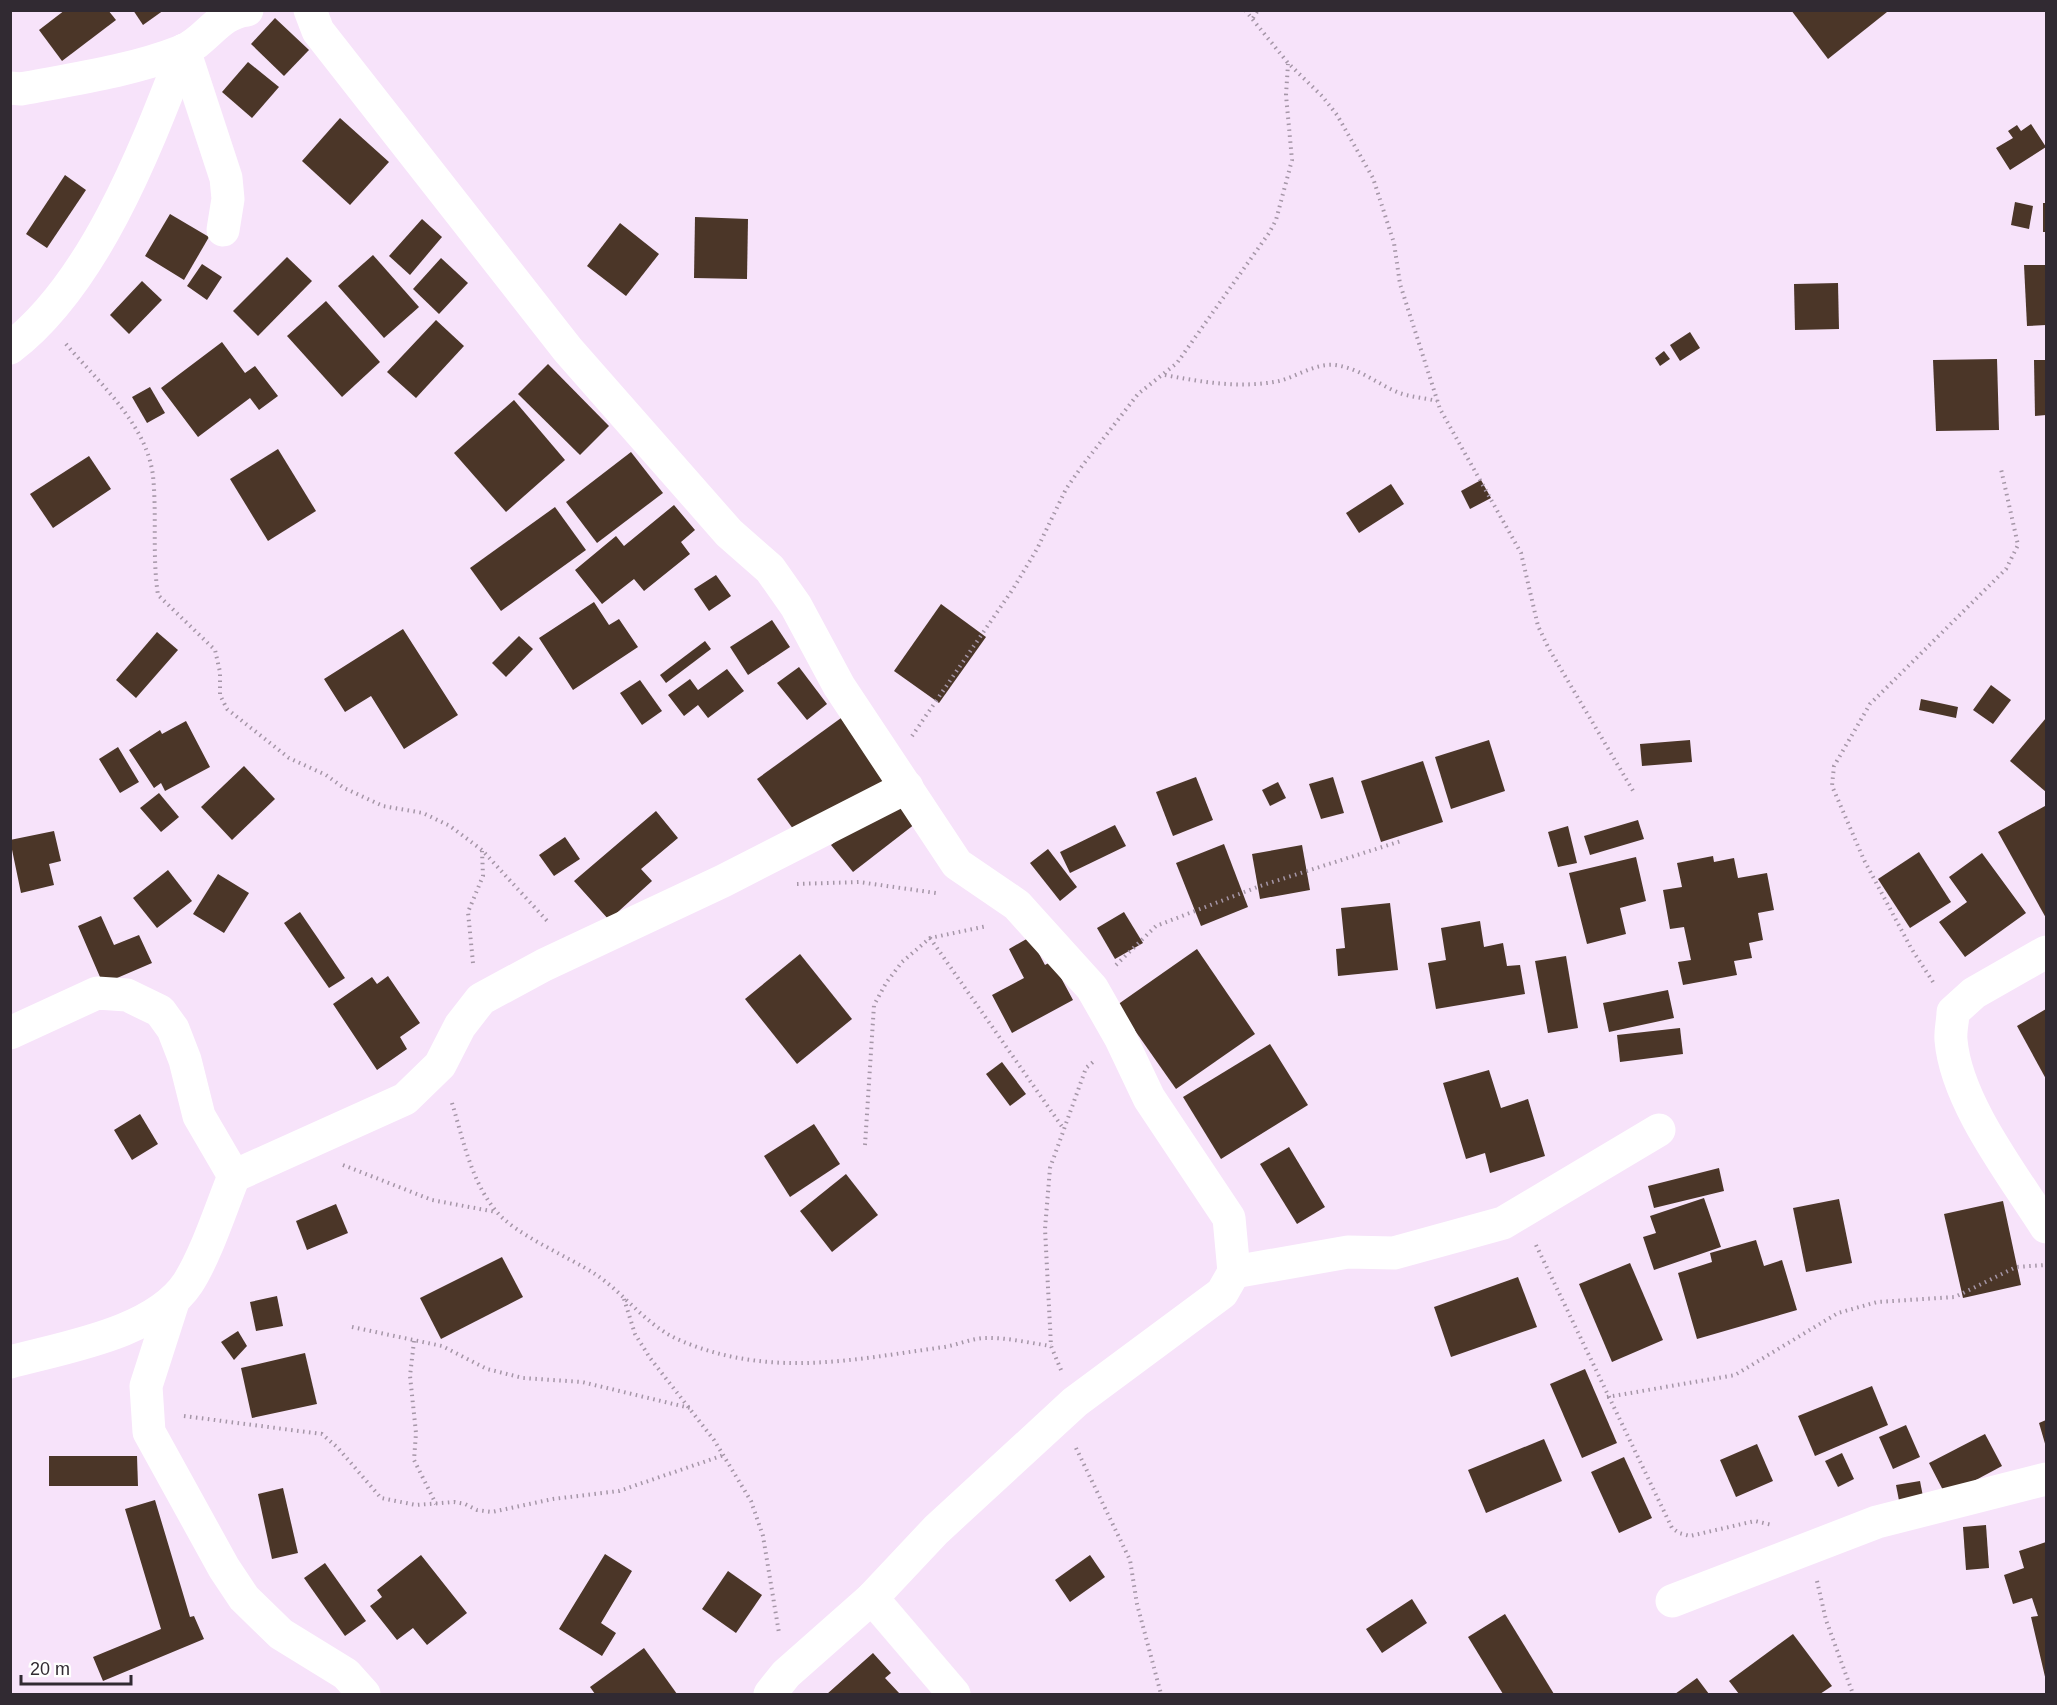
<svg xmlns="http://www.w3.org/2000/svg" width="2057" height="1705" font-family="Arial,sans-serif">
<rect width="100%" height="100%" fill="#f7e3fa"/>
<g fill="#4b3628">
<polygon points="65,10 108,10 116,20 62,61 39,30"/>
<polygon points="133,10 164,10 143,25"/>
<polygon points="1791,10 1886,10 1887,12 1828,59"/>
<polygon points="275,18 309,50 284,76 251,44"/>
<polygon points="248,62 279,87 252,118 222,92"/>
<polygon points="340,118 389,162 350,205 302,161"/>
<polygon points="2031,124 2046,147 2010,170 1996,148 2013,138 2008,131 2017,125 2021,131"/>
<polygon points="65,175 86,190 47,248 26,234"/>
<polygon points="2015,202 2033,206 2029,229 2011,225"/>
<rect x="2043" y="203" width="3" height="29"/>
<polygon points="170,214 209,237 184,280 145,256"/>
<polygon points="695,217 748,219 747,279 694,278"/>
<polygon points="422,219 442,237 410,275 389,256"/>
<polygon points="620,223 659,254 626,296 587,266"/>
<polygon points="373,255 419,307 384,338 338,286"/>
<polygon points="287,257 312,281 258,336 233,311"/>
<polygon points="441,258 468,283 439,314 413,289"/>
<polygon points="202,264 222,277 207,300 187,286"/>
<polygon points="2024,265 2046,265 2046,325 2027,326"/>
<polygon points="142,281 162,300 129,334 110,315"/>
<polygon points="1838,283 1839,329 1795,330 1794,284"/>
<polygon points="326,301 380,362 342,397 287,336"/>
<polygon points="436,320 464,346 416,398 387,372"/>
<polygon points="1690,332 1700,348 1680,361 1670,345"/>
<polygon points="222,342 245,373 255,366 278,396 259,410 250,398 198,437 161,388"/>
<polygon points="1664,351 1670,359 1660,366 1655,358"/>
<polygon points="1997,359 1999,430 1936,431 1933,360"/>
<polygon points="2034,360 2046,360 2046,415 2035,416"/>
<polygon points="548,364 609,426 580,455 518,394"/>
<polygon points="150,387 165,413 147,423 132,397"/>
<polygon points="514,400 565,460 506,512 454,453"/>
<polygon points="278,449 316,511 268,541 230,479"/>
<polygon points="631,452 663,493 597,543 566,502"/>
<polygon points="89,456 111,489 53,528 30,494"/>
<polygon points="1481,480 1491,498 1470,509 1461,491"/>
<polygon points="1391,484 1404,504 1359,533 1346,513"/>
<polygon points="674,505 695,530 681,542 690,554 644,591 634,579 602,604 575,570 616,536 624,546"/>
<polygon points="555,507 586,550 501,611 470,568"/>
<polygon points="716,575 731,596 709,611 694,589"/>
<polygon points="594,602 609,625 619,619 638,647 573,690 539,638"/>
<polygon points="941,604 986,637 939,703 894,671"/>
<polygon points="772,620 790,647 748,675 730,647"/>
<polygon points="403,629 458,715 404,749 371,696 345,712 324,679"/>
<polygon points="157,632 178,650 136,698 116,680"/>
<polygon points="519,636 533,649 506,677 492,663"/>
<polygon points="705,641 711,649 666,683 660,675"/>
<polygon points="799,667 827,704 807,720 777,683"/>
<polygon points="727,669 744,691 708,718 698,705 684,716 668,695 690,679 698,690"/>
<polygon points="640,680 662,711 642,725 620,693"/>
<polygon points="1991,685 2011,700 1993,724 1973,710"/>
<polygon points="1921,699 1958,707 1956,718 1919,710"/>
<polygon points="841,718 888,783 804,844 757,779"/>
<polygon points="2046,718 2046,792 2010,761"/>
<polygon points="186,721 210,767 165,791 161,783 154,788 129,750 160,730 162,734"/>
<polygon points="1489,740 1505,791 1451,809 1435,757"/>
<polygon points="1690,740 1692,762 1642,766 1640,744"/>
<polygon points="118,747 139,782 120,793 99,759"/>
<polygon points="1423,761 1443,822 1381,842 1361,781"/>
<polygon points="244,766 275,799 232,840 201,807"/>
<polygon points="1196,777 1213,820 1173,836 1156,792"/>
<polygon points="1333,777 1344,813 1321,819 1309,784"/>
<polygon points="1278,782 1286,798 1270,806 1262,790"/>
<polygon points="903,789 924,817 853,872 831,845"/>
<polygon points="159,793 179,817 161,832 140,808"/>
<polygon points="2045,806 2046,809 2046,918 1998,832"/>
<polygon points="656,811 678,838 641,869 652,881 609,920 574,881"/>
<polygon points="1638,820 1644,839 1590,855 1584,836"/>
<polygon points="1115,825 1126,846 1070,873 1060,852"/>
<polygon points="1568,826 1577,863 1558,867 1548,832"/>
<polygon points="54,831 61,861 49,864 54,885 21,893 10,840"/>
<polygon points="565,837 580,859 554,876 539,855"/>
<polygon points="1224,844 1248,907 1201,926 1176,863"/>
<polygon points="1302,845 1310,890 1260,899 1252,854"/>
<polygon points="1048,849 1077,887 1060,901 1030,863"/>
<polygon points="1919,852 1951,902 1910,928 1878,879"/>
<polygon points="1982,853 2026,913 1965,957 1939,922 1967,902 1949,877"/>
<polygon points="1713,856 1714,862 1734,858 1738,878 1767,873 1774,910 1758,913 1763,940 1749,943 1752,958 1734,961 1737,975 1683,985 1678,962 1691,960 1684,927 1670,929 1663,890 1682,887 1677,863"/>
<polygon points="1636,857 1646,901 1620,908 1626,934 1587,944 1569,873"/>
<polygon points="168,870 192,901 157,928 133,898"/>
<polygon points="218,874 249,893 224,933 193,914"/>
<polygon points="1390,903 1398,970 1338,976 1336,949 1345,948 1341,908"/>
<polygon points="300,912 345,978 329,988 284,923"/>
<polygon points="1124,912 1143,943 1115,959 1097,928"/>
<polygon points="101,916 114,945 139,935 152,963 103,984 78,926"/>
<polygon points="1480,921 1484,947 1503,943 1507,966 1520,965 1525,994 1436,1009 1428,963 1446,960 1441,928"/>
<polygon points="1030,937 1045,965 1052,961 1073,1000 1012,1033 992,995 1024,978 1009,949"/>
<polygon points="1197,949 1255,1034 1176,1089 1117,1005"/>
<polygon points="800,954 852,1019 797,1064 745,999"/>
<polygon points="1566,956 1578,1028 1548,1033 1535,961"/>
<polygon points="388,976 420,1023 400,1037 407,1049 377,1070 333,1004 372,977 377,984"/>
<polygon points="1668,990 1674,1018 1609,1032 1603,1003"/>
<polygon points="2046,1009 2046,1079 2017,1026"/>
<polygon points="1680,1028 1683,1054 1620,1062 1617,1035"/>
<polygon points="1270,1044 1308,1105 1221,1159 1183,1097"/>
<polygon points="1002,1062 1026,1094 1010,1106 986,1074"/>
<polygon points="1489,1070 1501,1108 1528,1099 1545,1156 1490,1173 1485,1153 1466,1159 1443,1083"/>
<polygon points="140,1114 158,1144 132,1160 114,1130"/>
<polygon points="814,1124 840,1164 790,1197 764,1156"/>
<polygon points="1289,1147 1325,1207 1297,1224 1260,1164"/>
<polygon points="1719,1168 1724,1191 1654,1208 1648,1186"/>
<polygon points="846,1174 878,1215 832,1252 800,1211"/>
<polygon points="1704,1198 1721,1247 1654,1270 1643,1237 1656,1233 1650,1216"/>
<polygon points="1839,1199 1852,1263 1806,1272 1793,1208"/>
<polygon points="2003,1201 2021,1285 1963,1298 1944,1214"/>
<polygon points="336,1204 348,1233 307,1250 296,1221"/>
<polygon points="1756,1240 1764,1266 1782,1260 1797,1310 1697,1339 1678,1273 1712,1262 1710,1253"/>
<polygon points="502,1257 523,1297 441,1339 420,1298"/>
<polygon points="1630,1263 1663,1340 1612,1362 1579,1284"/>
<polygon points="1518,1277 1537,1327 1451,1357 1434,1307"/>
<polygon points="277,1296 283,1326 256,1331 250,1302"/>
<polygon points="238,1331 247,1346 234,1360 221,1342"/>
<polygon points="305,1353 317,1404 252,1418 241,1368"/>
<polygon points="1585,1369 1617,1443 1582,1458 1550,1384"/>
<polygon points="1872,1386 1888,1425 1815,1456 1798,1416"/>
<polygon points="2046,1420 2046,1447 2039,1423"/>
<polygon points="1906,1425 1920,1457 1893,1469 1879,1437"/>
<polygon points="1985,1434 2002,1466 1946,1496 1929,1463"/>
<polygon points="1544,1439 1562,1481 1486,1513 1468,1470"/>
<polygon points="1757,1444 1773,1481 1736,1497 1720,1460"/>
<polygon points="1842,1453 1854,1479 1838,1487 1825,1461"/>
<polygon points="49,1456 137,1456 138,1486 49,1486"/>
<polygon points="1624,1457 1652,1518 1619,1533 1591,1472"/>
<polygon points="1920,1481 1925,1507 1901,1511 1896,1485"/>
<polygon points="283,1488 298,1553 272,1559 258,1494"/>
<polygon points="155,1500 190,1617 194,1616 204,1639 103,1681 93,1657 161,1629 125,1509"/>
<polygon points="1986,1525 1989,1568 1966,1570 1963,1527"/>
<polygon points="2046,1542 2046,1681 2031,1617 2038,1616 2032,1598 2013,1604 2004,1575 2024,1568 2019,1551"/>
<polygon points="605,1554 632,1571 601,1623 616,1633 602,1656 559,1629"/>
<polygon points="421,1555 467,1613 427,1645 413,1628 397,1640 370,1606 382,1597 377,1590"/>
<polygon points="1090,1555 1105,1577 1070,1602 1055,1580"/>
<polygon points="325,1563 366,1621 345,1636 304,1578"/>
<polygon points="728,1571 762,1595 736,1633 702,1609"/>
<polygon points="1412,1599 1427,1623 1382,1653 1366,1629"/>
<polygon points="1505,1614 1554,1694 1503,1694 1468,1637"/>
<polygon points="1793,1634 1832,1686 1820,1694 1739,1694 1729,1681"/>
<polygon points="644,1648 677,1694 595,1694 590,1687"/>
<polygon points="873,1653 891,1673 885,1678 900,1694 827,1694"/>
<polygon points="1697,1678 1709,1694 1675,1694"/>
</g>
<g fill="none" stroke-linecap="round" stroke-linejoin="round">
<g stroke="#a596a7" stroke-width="4" stroke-dasharray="1.5 4.5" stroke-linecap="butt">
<polyline points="1245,10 1288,63 1322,96 1337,115 1373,178 1394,243 1400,284 1440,409 1521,553 1538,626 1549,649 1635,794"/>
<polyline points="1253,18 1258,10"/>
<path d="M66,344C98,382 147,424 153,476C157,515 152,556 158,595L215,650L220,672V695L227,709L289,758L326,775L344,788L383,806L423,813L450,826L482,850L549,923"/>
<path d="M1165,375C1201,382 1237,388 1274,382C1294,379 1313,363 1335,365C1359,368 1376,383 1397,392C1409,397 1425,398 1437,401"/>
<polyline points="912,736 1013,589 1037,549 1066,489 1082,466 1138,394 1177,363 1269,233 1276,220 1292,160 1286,95 1288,64"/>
<polyline points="797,884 859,882 936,893"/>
<polyline points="930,938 1063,1128"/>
<polyline points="473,963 468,912 483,876 482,851"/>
<polyline points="1116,965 1156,926 1260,886 1401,841"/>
<polyline points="1933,982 1911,948 1864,860 1832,786 1834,766 1870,704 2006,569 2018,545 2001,469"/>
<path d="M452,1103C463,1139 471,1181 496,1211C514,1234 569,1257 595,1274C624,1293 645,1324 677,1339C768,1379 850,1360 944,1347C957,1345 970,1339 983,1338C1006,1337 1029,1343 1051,1346"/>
<polyline points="865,1145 874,1005 886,983 902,962 930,938 987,926"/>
<polyline points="343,1165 432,1200 496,1212"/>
<polyline points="1536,1245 1672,1528 1679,1533 1690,1536 1755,1521 1772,1525"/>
<polyline points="624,1299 635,1334 650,1358 714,1440 751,1501 763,1536 779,1633"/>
<polyline points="352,1327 442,1346 487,1369 523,1378 582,1382 690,1408"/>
<polyline points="414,1341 410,1376 416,1433 414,1460 436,1504"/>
<polyline points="1061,1370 1051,1346 1045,1229 1050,1168 1086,1068 1093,1062"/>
<polyline points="1607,1397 1735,1375 1838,1313 1877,1302 1955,1297 2016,1267 2046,1265"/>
<polyline points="184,1416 322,1434 338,1448 381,1498 416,1505 454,1502 465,1504 477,1510 492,1512 553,1499 619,1491 724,1455"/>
<polyline points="1076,1448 1130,1560 1137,1604 1161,1694"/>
<polyline points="1817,1581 1826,1620 1853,1694"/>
</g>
<g stroke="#fff" stroke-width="33">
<polyline points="310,10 318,31 568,350 729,533 770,569 796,606 839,686 957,864 1017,905 1092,988 1120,1037 1149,1098 1229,1218 1234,1272 1222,1293 1075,1402 936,1530 872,1598 786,1674 770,1694"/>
<polyline points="184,50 226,178 228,199 223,230"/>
<path d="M10,88L21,89C74,79 131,71 182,51C207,41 218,13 247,10"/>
<path d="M10,348C95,283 146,148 184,50"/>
<path d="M2046,952L1974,993L1953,1012C1953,1021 1950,1031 1951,1040C1956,1102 2013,1175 2046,1227"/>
<polyline points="10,1033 97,993 127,995 160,1011 173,1029 185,1060 199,1116 234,1176 405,1099 440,1065 460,1026 481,999 544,965 723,881 907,787"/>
<polyline points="1234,1272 1348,1252 1394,1253 1503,1223 1659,1130"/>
<polyline points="173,1302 146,1386 149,1432 224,1568 244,1598 281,1634 346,1674 364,1694"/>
<path d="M10,1362C65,1347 155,1333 188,1283C206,1255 221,1208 234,1176"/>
<polyline points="872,1598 954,1694"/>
<polyline points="1672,1601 1877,1522 2046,1479"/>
</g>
</g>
<rect width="2057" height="1705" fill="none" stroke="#312a32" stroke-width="24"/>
<path d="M21 1675v9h110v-9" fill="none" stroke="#312a32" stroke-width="3"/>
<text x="30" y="1675" font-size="18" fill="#312a32" stroke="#ffffff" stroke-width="4.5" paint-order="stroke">20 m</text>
</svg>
